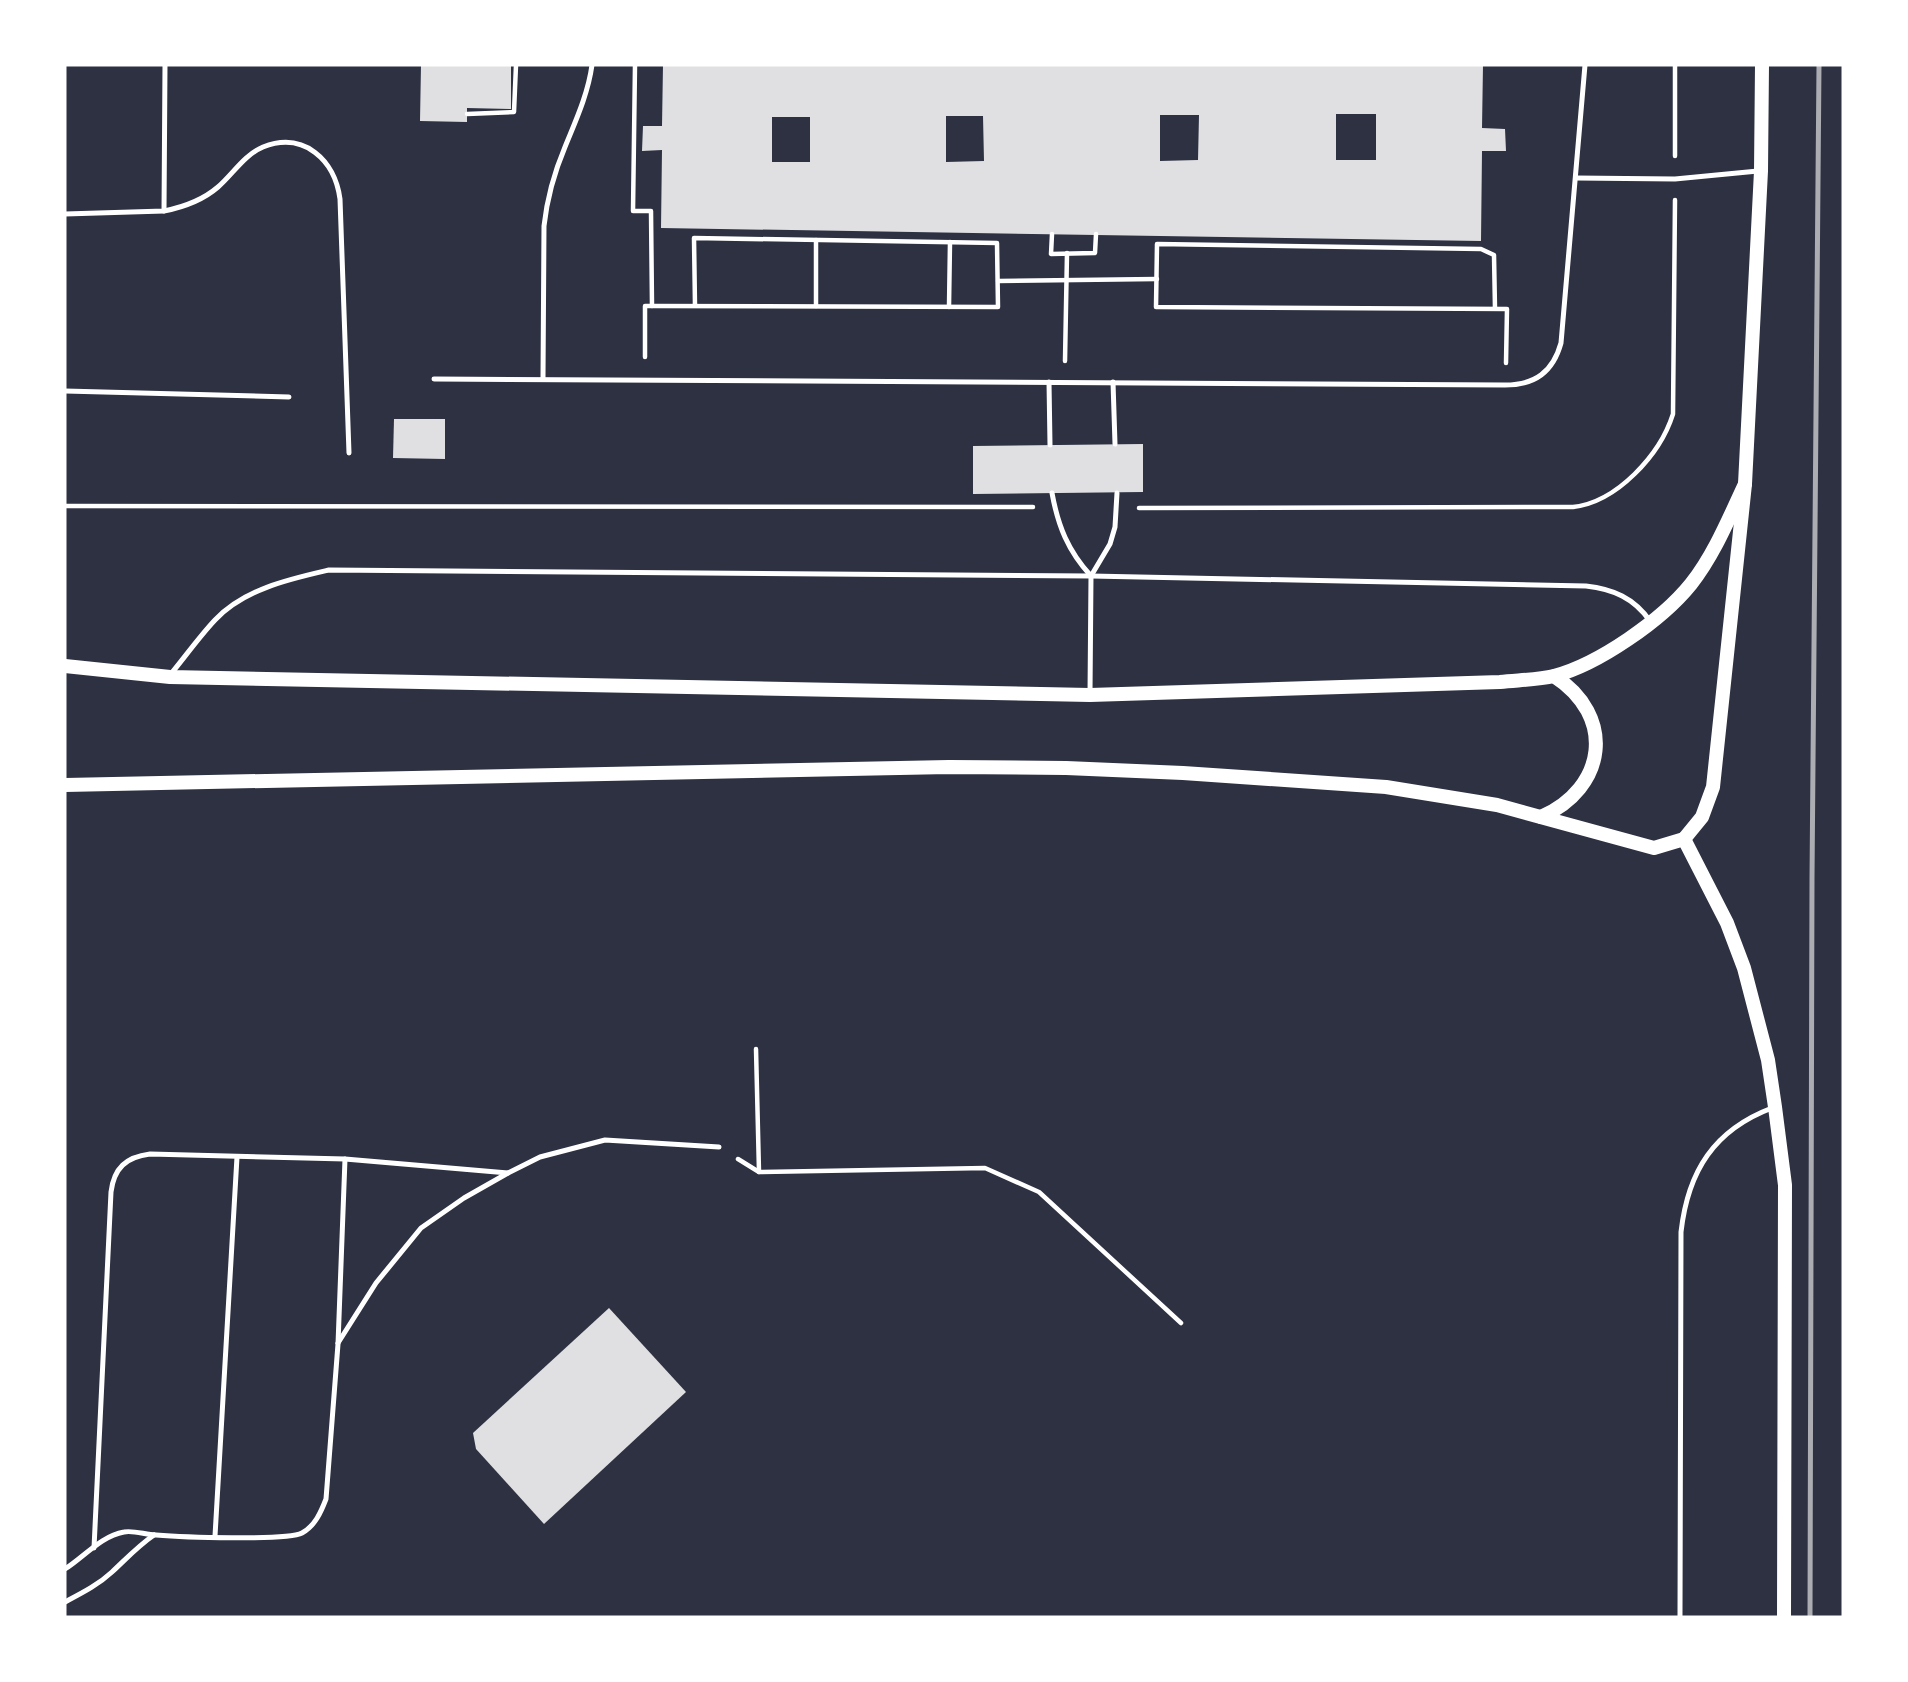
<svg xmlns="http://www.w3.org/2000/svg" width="1908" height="1682" font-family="'Fira Sans',sans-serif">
<rect width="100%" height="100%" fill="#2d3142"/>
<g fill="#e0e0e3" fill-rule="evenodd">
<polygon points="421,65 511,65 511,109 467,108 467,122 420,121"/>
<path d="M663,65H1483L1482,128L1505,129L1506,151H1482L1481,241L661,228L662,150L642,151L643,126H662ZM1336,114H1376V160H1336ZM1160,115H1199L1198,160L1160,161ZM946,116H983L984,161L946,162ZM772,117H810V162H772Z"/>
<polygon points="394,419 445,419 445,459 393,458"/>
<polygon points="1143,444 1143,492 973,494 973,446"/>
<polygon points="609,1308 686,1392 544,1524 476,1449 473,1433"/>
</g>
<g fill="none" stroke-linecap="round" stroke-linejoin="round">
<g stroke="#fff" stroke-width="4.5">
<polyline points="635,65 633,211 651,211 652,306"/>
<polyline points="467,114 514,112 516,65"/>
<polyline points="1675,156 1675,65"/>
<polyline points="1052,234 1051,254 1095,253 1096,234"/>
<polyline points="998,281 1157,279"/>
<polyline points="816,306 816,240"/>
<polyline points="949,307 950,242"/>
<polyline points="1495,309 1494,255 1481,249 1157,244 1156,307 1507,309 1506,363"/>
<polyline points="645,357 645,306 652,306 998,307 997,243 694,238 695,306"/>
<polyline points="1065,361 1067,253"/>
<polyline points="65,506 1033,507"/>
<path d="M1139,508L1573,507C1617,502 1660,455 1673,414L1675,200"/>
<polyline points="756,1049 759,1172"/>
<polyline points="738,1159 759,1172 985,1168 1039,1192 1181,1323"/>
</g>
<g stroke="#fff" stroke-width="5">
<polyline points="1576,178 1675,179 1758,171"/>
<polyline points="164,211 165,65"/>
<path d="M65,214L164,211C184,207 203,200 218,187C233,174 244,155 263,147C304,131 335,160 340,199L349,453"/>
<path d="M434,379L1505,385C1535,385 1553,372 1561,343L1585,65"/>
<path d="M543,379L544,226C547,199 554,173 565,147C576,120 588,94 592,65"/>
<polyline points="1049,382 1050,445"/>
<polyline points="1113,382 1115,444"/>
<polyline points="65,391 289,397"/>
<path d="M1052,493C1058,526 1068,551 1091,576"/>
<path d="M170,675C185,657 199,637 215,620C244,589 290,579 329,570L1091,576L1586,586C1613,589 1634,598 1650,621"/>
<polyline points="1090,693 1091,576 1110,544 1115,527 1117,493"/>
<polyline points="338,1343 376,1283 421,1228 464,1198 508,1173 540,1157 605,1140 719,1147"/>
<polyline points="215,1536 237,1157"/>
<path d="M94,1548L111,1192C114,1168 126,1157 150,1154L345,1159L508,1173"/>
<path d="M65,1569C84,1557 101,1536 124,1532C134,1530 146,1535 156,1535C179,1537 287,1541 302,1533C315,1526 321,1512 326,1499L338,1344L345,1159"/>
<path d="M65,1602C82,1593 98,1585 112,1572C126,1559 138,1546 154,1535"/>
<path d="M1680,1617L1681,1232C1688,1171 1714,1130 1772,1108"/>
</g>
<g stroke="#fff" stroke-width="14">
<path d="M65,666L170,677L1090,695L1500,682C1518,680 1537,680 1554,676C1599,664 1662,620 1691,584C1714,555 1729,518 1745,484"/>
<polyline points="65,785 949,767 1066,768 1183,773 1386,787 1497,805 1654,848 1684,839"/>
<path d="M1541,817C1607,788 1616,716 1554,676"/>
<polyline points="1684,839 1727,923 1744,968 1768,1060 1775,1107 1785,1185 1784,1617"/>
<polyline points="1684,839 1702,817 1713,787 1745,484 1761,171 1762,65"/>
</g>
<polyline stroke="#abadb3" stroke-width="5" points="1810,1617 1812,879 1819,65"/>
</g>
<rect width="1908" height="1682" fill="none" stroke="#ffffff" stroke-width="133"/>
</svg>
